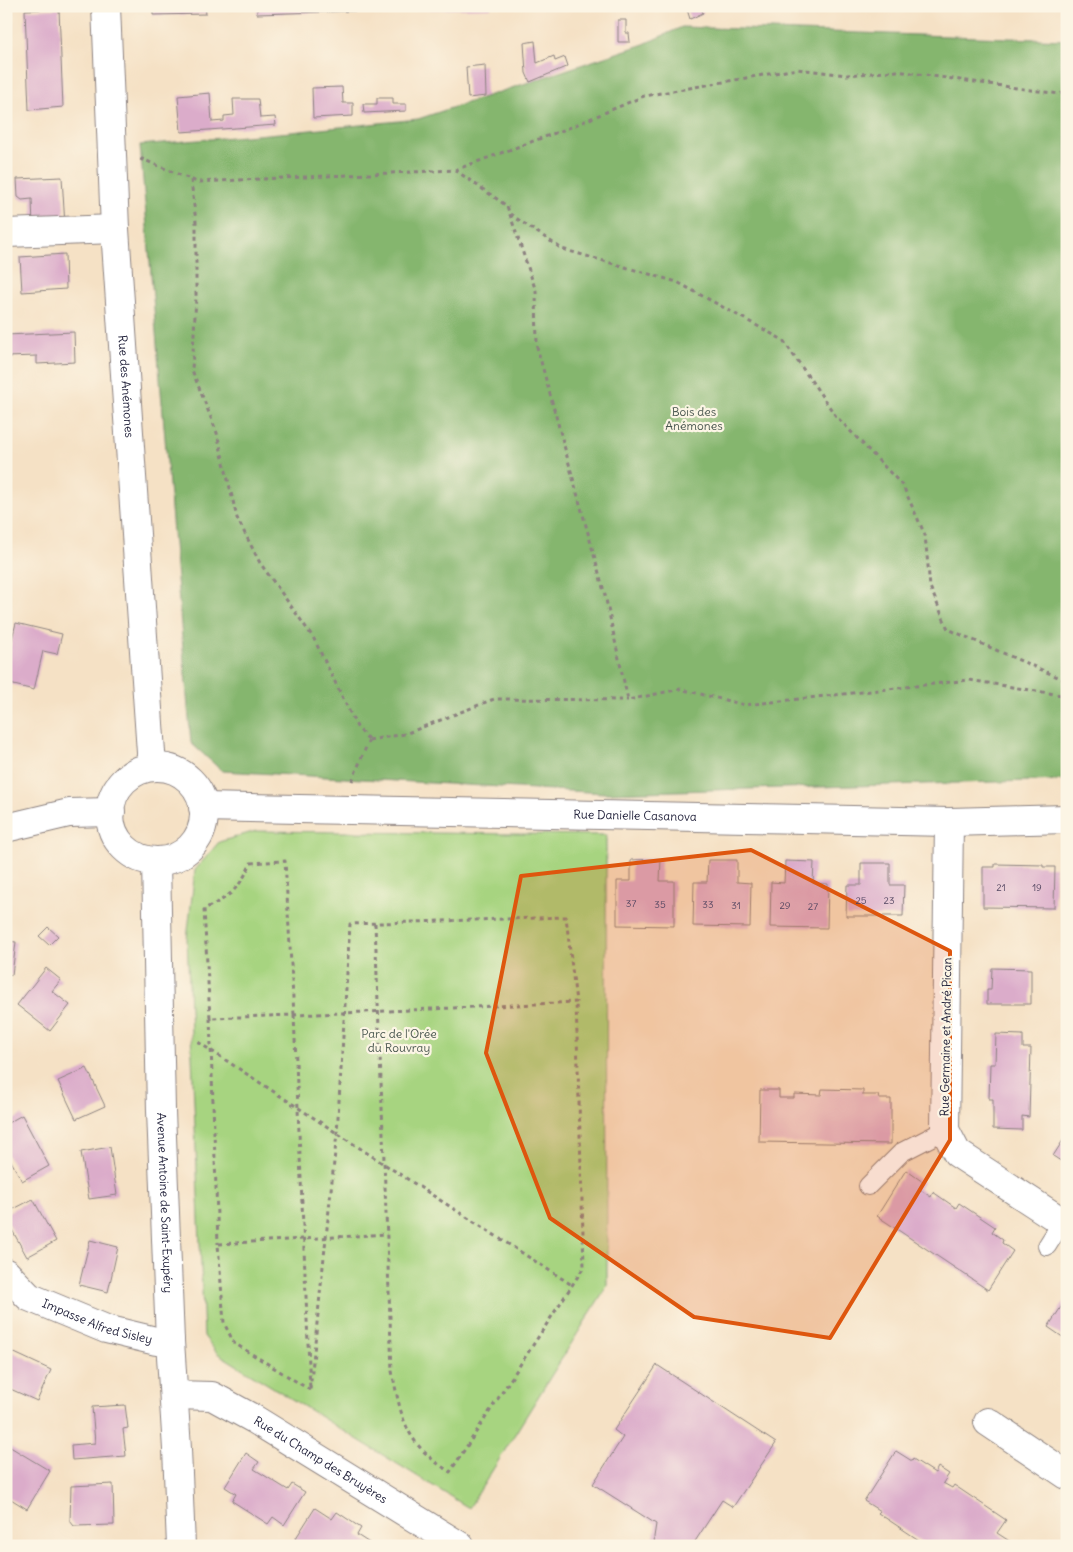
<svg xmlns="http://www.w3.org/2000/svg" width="1073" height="1552" font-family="Delius,sans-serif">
<rect width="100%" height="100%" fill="#fcf5e5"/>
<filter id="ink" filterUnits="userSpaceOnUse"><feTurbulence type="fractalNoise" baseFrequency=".02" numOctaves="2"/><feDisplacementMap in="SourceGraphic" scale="10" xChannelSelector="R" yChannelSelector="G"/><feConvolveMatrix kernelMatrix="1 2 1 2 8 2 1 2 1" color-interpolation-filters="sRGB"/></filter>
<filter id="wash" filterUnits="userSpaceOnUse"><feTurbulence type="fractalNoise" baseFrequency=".0096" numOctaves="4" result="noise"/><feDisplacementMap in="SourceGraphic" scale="20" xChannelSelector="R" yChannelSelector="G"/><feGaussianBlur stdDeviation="1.12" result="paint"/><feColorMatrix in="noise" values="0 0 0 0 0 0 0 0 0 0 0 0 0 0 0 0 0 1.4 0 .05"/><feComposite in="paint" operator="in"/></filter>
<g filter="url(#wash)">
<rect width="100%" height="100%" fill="#f5e1c5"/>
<polygon fill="#a7d480" stroke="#647b5e" points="256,831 606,835 607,1286 469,1508 217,1353 204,1336 187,939 195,870 219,842"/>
<polygon fill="#85b66e" stroke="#546c54" points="682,27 1067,40 1067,780 605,793 222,771 191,743 140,145 291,132 418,119 644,44"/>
<g id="blocks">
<g fill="#dbacca">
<polygon points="153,6 205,6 206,14 153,15"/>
<polygon points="257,6 358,6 358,11 257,14"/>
<polygon points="413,6 491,6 491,8 413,10"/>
<polygon points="686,6 700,6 703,13 690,19"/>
<polygon points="59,9 63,107 29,110 25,10"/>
<polygon points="618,20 626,20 626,33 629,33 630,42 618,42"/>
<polygon points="535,41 537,63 554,56 555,61 565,57 568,66 530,82 526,73 524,43"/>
<polygon points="485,65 486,96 468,98 466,67"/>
<polygon points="342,87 343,103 353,103 353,116 313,118 312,88"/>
<polygon points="210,93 212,122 224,121 224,116 234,115 233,99 258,99 260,118 275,117 276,125 181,132 178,96"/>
<polygon points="377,98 393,98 393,104 406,104 406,111 364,113 363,104 377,104"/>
<polygon points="62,177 65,226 33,228 32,199 22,200 18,197 17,179"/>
<polygon points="65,254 66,289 22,292 20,257"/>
<polygon points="74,332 75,362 37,364 37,356 6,357 6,335"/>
<polygon points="16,623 62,634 57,654 43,651 34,690 6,683 6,662"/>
<polygon points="661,859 660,881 674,881 674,926 617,925 617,881 631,881 631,860"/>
<polygon points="708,860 737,860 737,882 751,883 750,927 693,926 694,882 707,882"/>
<polygon points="785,861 814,862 813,883 828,884 827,928 770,927 771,882 784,883"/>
<polygon points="861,863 890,863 890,885 904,885 903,916 846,916 847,885 861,885"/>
<polygon points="995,864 1043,865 1043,867 1055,867 1054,908 983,907 983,867 995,867"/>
<polygon points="48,927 58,936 49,945 39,936"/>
<polygon points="6,941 16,942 12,975 6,974"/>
<polygon points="46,968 61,980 52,991 70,1005 50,1031 17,1005"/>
<polygon points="992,968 1031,969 1031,1004 987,1004 987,990 991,990"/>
<polygon points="996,1034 1023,1035 1023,1048 1031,1048 1029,1117 1022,1116 1022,1130 993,1129 993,1099 989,1099 990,1064 995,1064"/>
<polygon points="87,1068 105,1106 76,1119 58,1081"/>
<polygon points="822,1089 863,1090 863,1095 878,1095 879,1099 891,1099 891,1144 759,1142 760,1090 779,1090 779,1098 794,1098 794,1094 821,1095"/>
<polygon points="22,1115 49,1166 22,1181 6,1152 6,1124"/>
<polygon points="1067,1134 1067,1165 1053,1156"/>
<polygon points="110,1147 117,1195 89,1199 81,1152"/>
<polygon points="906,1170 923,1182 919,1189 931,1197 933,1192 956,1208 959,1203 995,1227 992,1232 1003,1240 1002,1243 1013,1251 988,1290 877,1216"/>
<polygon points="33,1199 56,1241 27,1257 6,1219 6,1213"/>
<polygon points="90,1240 118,1247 108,1292 79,1285"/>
<polygon points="1067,1298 1067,1340 1048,1327"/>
<polygon points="6,1349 51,1370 37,1401 6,1387"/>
<polygon points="657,1365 776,1443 733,1507 722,1500 692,1546 655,1546 654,1537 656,1524 593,1484 623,1437 614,1430"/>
<polygon points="125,1405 128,1428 123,1429 126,1456 72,1460 71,1445 95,1443 92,1407"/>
<polygon points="7,1445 50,1471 27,1509 6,1496 6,1447"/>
<polygon points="896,1451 912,1461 913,1459 935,1473 938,1467 949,1474 943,1483 952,1488 954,1485 1006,1520 997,1533 1017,1546 928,1546 878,1513 880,1511 864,1501"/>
<polygon points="246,1453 259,1462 254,1469 288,1490 292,1484 305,1492 284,1525 273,1517 268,1524 232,1501 236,1494 225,1487"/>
<polygon points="113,1484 114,1525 74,1526 70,1521 71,1486"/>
<polygon points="315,1508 332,1519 337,1512 361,1528 357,1535 374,1546 302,1546 294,1541"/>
</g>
</g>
</g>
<g filter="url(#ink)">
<use href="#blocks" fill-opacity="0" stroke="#8c8280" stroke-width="1"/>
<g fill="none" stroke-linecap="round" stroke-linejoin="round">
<defs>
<g id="service">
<polyline points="868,1186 902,1152 945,1130"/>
<polyline points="1047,1246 1062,1222"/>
</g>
<g id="minor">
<polyline points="6,233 115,229"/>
<polyline points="949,822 945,1130 957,1153 1067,1225"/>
<path id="s1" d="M6,1273L29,1297L106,1329L156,1341H170"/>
<path id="s2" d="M174,1395L212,1396L254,1419L460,1546"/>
<polyline points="988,1422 1067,1475"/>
</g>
<g id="tertiary">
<path id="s3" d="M106,6L115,229L152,767"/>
<circle cx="157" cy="814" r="47"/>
<path id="s4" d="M203,807L949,822L1067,819"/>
<polyline points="6,828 69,813 111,812"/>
<path id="s5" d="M156,861L161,1111L170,1341L177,1449L181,1546"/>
</g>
</defs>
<use href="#service" stroke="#8c8280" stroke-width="20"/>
<use href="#minor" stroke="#8c8280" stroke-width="30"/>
<use href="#tertiary" stroke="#8c8280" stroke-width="30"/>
<g stroke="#8c8280" stroke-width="3" stroke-dasharray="4 4" stroke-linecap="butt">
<polyline points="141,161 142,159 197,182 455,170 566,129 644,96 797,69 847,75 897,71 1059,94 1067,93"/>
<polyline points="455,170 507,206 536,291 537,347 605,595 628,700 680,689 745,705 969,680 1067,696"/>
<polyline points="191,180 196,222 196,297 192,370 217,433 237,518 260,563 313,637 357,727 369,740"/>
<polyline points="510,214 562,249 677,282 783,340 835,415 903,486 925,535 930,587 948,629 1067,681"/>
<polyline points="369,740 405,734 494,699 628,700"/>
<polyline points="352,781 369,740"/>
<path d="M375,923L392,1371C402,1421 405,1443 450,1472L584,1267L576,1002"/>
<path d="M294,1015L310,1390L337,1133L350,924L566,917L576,1002C454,1008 332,1014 210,1018L204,909C230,897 239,889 251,863L285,861L294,1015"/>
<polyline points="210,1018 218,1244"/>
<polyline points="198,1042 384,1164 572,1285"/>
<polyline points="310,1390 234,1343 224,1323 218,1244 387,1234"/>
</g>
<use href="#service" stroke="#fff" stroke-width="18"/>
<use href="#minor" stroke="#fff" stroke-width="28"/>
<use href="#tertiary" stroke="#fff" stroke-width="28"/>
</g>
</g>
<path fill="#de560e" fill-opacity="0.2" stroke="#de560e" stroke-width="4" stroke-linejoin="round" d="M751,850L950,951V1140L830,1338L694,1317L550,1218L486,1053L521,876Z"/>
<g text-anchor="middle" stroke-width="4.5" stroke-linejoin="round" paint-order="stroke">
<g font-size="10" fill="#50445f">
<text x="1001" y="891">21</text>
<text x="1037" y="891">19</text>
<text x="861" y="904">25</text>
<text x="889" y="904">23</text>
<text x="631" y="907">37</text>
<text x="660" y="908">35</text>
<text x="708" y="908">33</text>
<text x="736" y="909">31</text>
<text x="785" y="909">29</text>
<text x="813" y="910">27</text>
</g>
<g font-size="12" fill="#22223b" stroke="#fcf5e5">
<text dy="4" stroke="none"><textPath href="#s3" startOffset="381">Rue des Anémones</textPath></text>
<text dy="4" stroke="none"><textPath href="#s4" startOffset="432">Rue Danielle Casanova</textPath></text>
<text transform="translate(946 1037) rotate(-89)" y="4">Rue Germaine et André Pican</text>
<text dy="4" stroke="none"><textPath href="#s5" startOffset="342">Avenue Antoine de Saint-Exupéry</textPath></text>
<text dy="4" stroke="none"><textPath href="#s1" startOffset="106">Impasse Alfred Sisley</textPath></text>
<text dy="4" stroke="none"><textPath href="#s2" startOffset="164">Rue du Champ des Bruyères</textPath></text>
</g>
<g font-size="12" fill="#4a5750" stroke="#fcf5e5">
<text x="694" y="416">Bois des<tspan x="694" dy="14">Anémones</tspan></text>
<text x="399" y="1038">Parc de l'Orée<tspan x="399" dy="14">du Rouvray</tspan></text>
</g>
</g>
<rect width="1073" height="1552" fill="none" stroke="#fcf5e5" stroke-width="25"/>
</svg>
